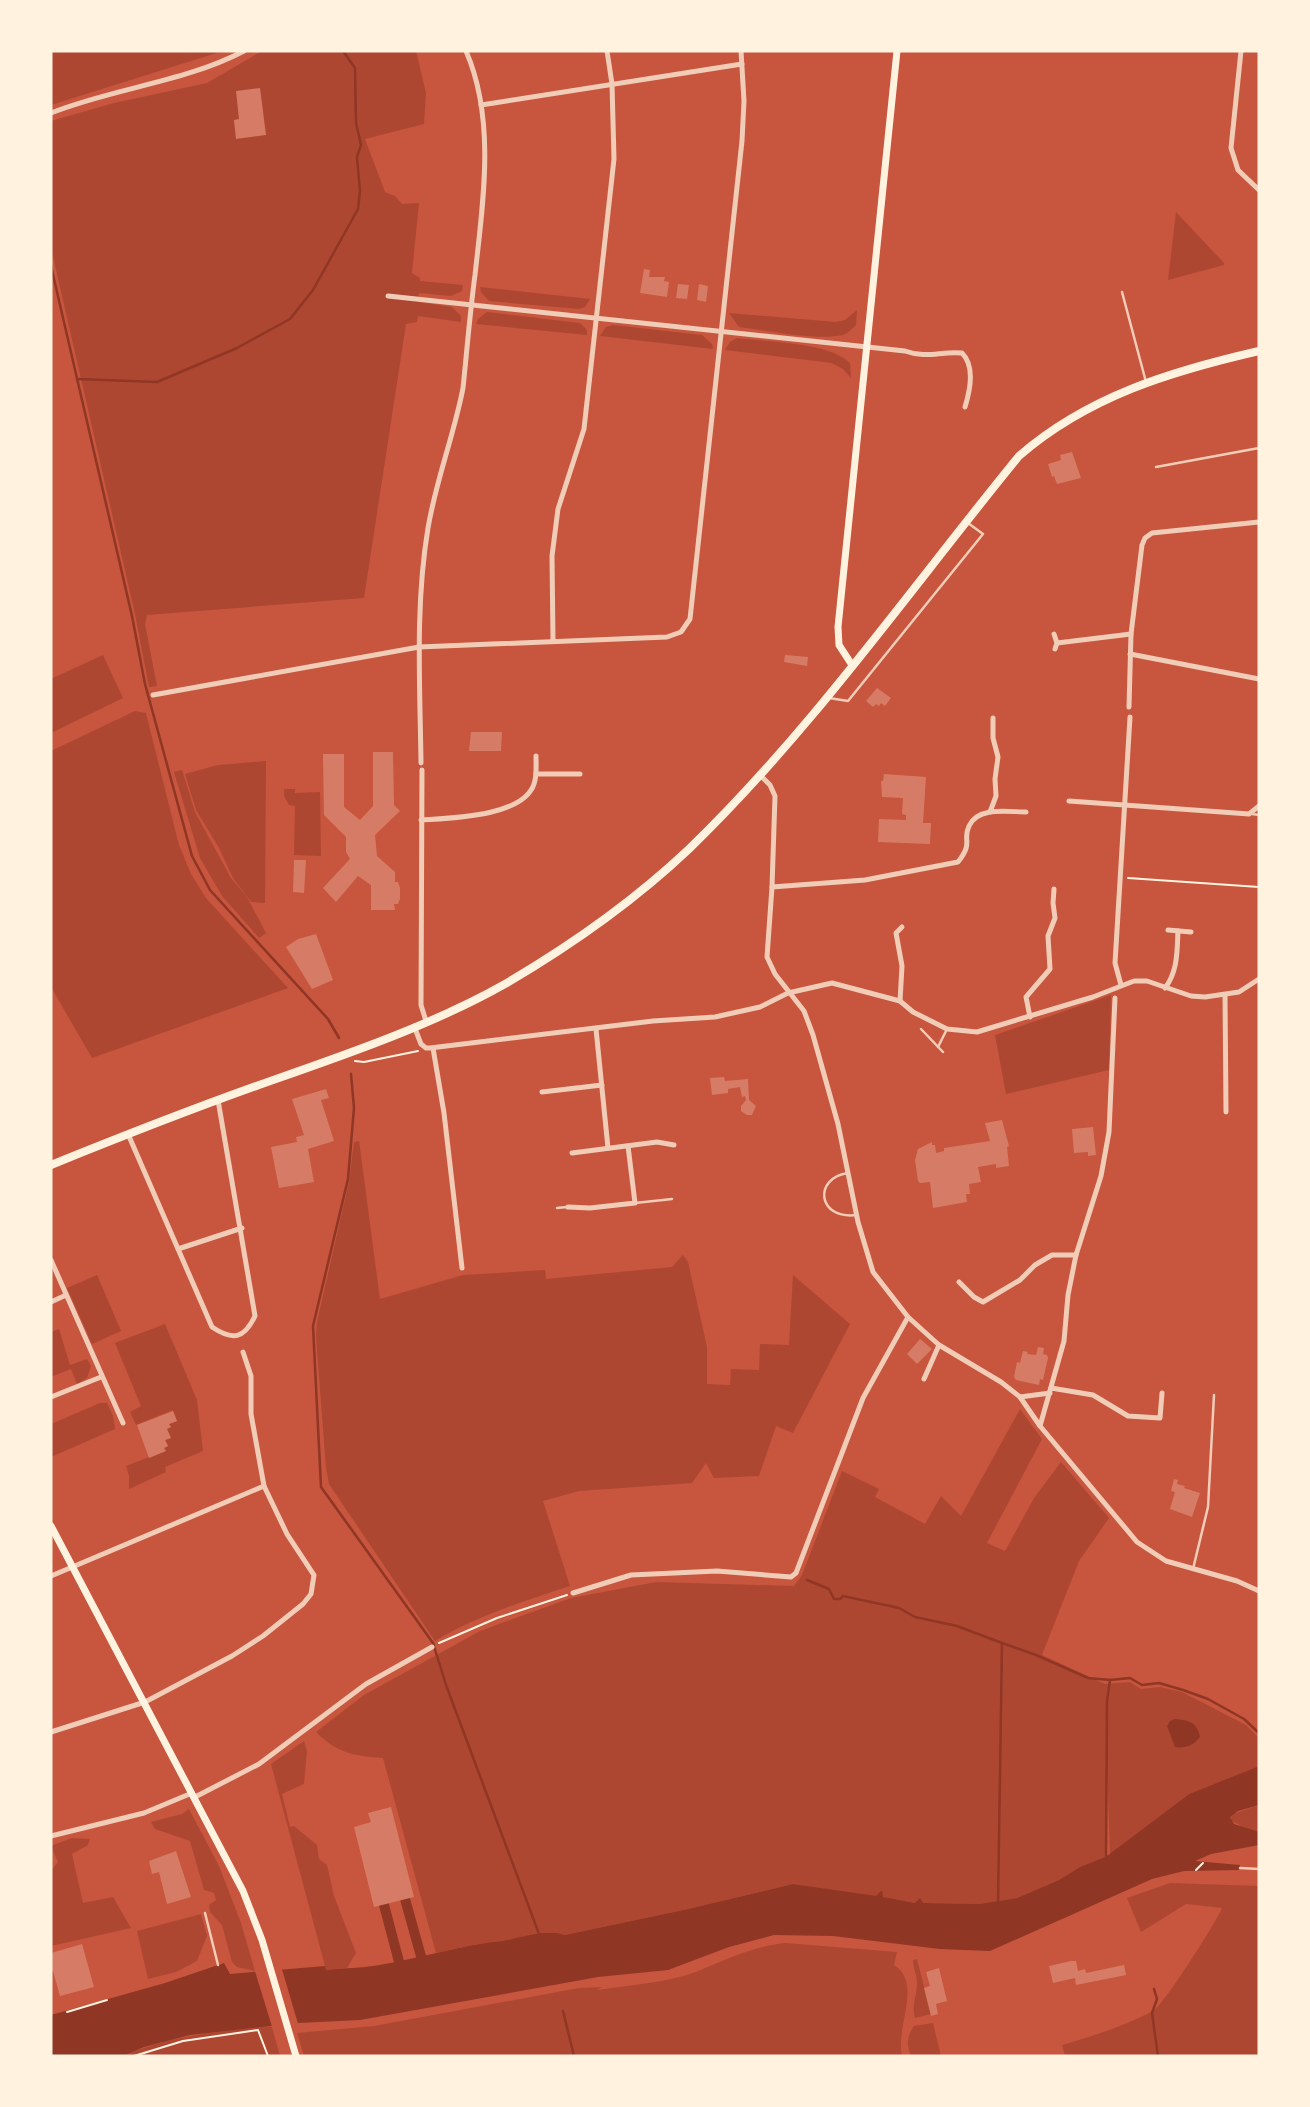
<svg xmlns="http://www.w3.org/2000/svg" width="1310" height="2107" font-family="'Noto Sans',sans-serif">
<rect width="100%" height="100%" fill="#c8553d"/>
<g fill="#ae4732">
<polygon points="51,51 223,51 51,105"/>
<polygon points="262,51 416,51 426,93 424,124 365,139 385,192 395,196 402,204 419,203 412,273 420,278 420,281 463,285 462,291 451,296 419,293 418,302 452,307 461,316 461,322 418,316 417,322 406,324 364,598 147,615 145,624 157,686 149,687 135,614 51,248 51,121 114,103 207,83"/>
<polygon points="1176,212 1224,263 1224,265 1168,280"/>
<polygon points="480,287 590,299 585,307 579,309 489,301 481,292"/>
<path d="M857,310L856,325C852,329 848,333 843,335C817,341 767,330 739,327L729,313L836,322L845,320Z"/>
<polygon points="487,312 580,323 587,330 587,335 476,324 478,319"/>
<polygon points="613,325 702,335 712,344 713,349 600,336 606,327"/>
<path d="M737,338C767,342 829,342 850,363L851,378L843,369L832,363L725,350L730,342Z"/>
<polygon points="103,655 123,698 51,733 51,679"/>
<polygon points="135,711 146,713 179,845 191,874 206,898 288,988 92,1058 51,987 51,751"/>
<polygon points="266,761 265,903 251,902 233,878 219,848 196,810 185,774 218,765"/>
<polygon points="182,770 195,812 231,878 247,897 266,933 259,938 222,896 200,858 174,772"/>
<polygon points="284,789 295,789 295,793 320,792 321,856 294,855 295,806 289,805 284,796"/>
<polygon points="1111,995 1109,1070 1006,1094 995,1035"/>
<path d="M359,1141L380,1299L463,1275L545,1270L546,1279L672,1267L683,1255L688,1262L707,1347V1384L730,1385L731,1369L759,1370L760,1344L789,1345L793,1275L850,1324L793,1433L776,1426L759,1476L714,1478L706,1463L692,1483L579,1491L543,1501L570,1586C524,1601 477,1616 435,1641L329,1484L326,1468L316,1337L317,1322L349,1182L354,1142Z"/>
<polygon points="97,1275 121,1331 92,1344 67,1288"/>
<polygon points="165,1324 197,1400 203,1451 165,1467 166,1472 129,1489 129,1476 126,1466 165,1451 164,1448 168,1446 165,1440 170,1438 167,1429 170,1427 169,1424 177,1421 173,1410 136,1425 130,1412 141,1406 115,1343"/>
<polygon points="59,1329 70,1365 87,1359 91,1366 87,1378 77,1384 71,1369 51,1377 51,1332"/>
<polygon points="100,1403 107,1403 113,1416 115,1429 51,1457 51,1424"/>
<path d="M1020,1409L1042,1439L987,1543L1005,1551L1034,1498L1061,1462L1109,1518L1079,1561L1042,1655L1105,1684L1130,1682L1141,1689L1160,1687L1182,1692L1246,1725L1259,1738V1766L1189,1794L1110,1854L1107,1765V1856L1080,1867L1059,1880L1017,1898L980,1904L916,1903L793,1884L688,1909L565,1935C544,1927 522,1939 501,1941C479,1943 458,1948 436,1953L383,1758C354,1756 337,1753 316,1732L364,1695L480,1631L571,1598L656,1582L794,1586L802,1575L842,1471L879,1489L875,1497L925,1524L941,1496L961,1516Z"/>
<polygon points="304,1741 307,1751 304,1784 282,1794 290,1827 294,1826 317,1845 319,1859 327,1865 334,1896 356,1953 347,1968 326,1970 271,1764"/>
<polygon points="1259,1805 1259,1832 1245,1828 1232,1821 1230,1817 1233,1814"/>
<polygon points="189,1809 219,1866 241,1923 255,1971 237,1967 232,1962 222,1925 210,1912 209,1905 216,1900 214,1893 204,1890 190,1841 155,1829 151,1822 182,1814"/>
<polygon points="72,1838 90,1839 88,1845 72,1854 83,1903 113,1897 131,1928 51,1946 51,1871 58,1862 51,1846"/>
<path d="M1170,1883L1259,1886V2056H1065L1062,2045C1093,2036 1125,2026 1153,2011C1163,2006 1217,1921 1222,1908L1186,1904L1141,1932L1127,1898Z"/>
<polygon points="201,1914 207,1936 197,1961 176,1972 148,1979 137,1931"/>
<path d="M785,1943L897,1952L894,1965C923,1983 895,2027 902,2056H304L297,2033L374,2026L579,1988L602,1987L597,1990C630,1985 665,1983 696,1972C724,1960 755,1946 785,1943Z"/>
<path d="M917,1959L931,2014L915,2018C911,2005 917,1996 917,1983C917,1975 913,1968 913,1960Z"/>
<path d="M933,2023L941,2056H911C906,2045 907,2036 914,2026Z"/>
<path d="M267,2027H272L280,2056H123C169,2036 217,2031 267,2027Z"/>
</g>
<g fill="#8f3625">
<path d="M1175,1719C1189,1720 1197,1722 1200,1737C1194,1745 1185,1749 1175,1747L1167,1726L1170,1721Z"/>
<path d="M1259,1766V1805L1238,1811L1230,1817L1234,1824L1259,1832V1845L1211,1854L1195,1861L1240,1865L1239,1870L1184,1871L1152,1879L990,1951L940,1949L833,1936L774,1935L729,1947L668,1970L598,1977L360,2020L298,2023L190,2035L144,2047L123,2056H51V2015L165,1983L224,1963L230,1974L325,1966L326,1970C346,1968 366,1968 385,1964C424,1957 462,1945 502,1941C523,1938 543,1928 565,1935L688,1909L793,1884L876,1896L882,1890L883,1897L915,1903L920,1898L923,1903L980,1904L1017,1898L1059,1880L1080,1867L1107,1856L1189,1794Z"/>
</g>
<polygon fill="#c8553d" points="281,1966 299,2027 273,2030 254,1968"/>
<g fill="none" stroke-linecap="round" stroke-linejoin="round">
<g stroke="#8f3625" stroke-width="2.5">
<polyline points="51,266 132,616 145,684 192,856 210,890 328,1019 339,1038"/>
<polyline points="77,379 157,382 237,348 290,319 313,290 358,209 360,191 357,157 361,145 356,123 355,68 343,51"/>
<polyline points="351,1074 354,1108 348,1179 313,1326 321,1487 433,1643 446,1685 539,1934"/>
<polyline points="807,1580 829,1589 834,1599 840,1599 843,1596 899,1608 915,1617 957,1626 1002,1643 998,1903"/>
<polyline points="1002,1643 1036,1655 1088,1678 1110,1680 1107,1701 1106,1859"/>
<polyline points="1110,1680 1130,1678 1142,1685 1159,1683 1183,1690 1208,1699 1244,1719 1259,1733"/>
<polyline points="1154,1989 1157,1999 1152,2013 1158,2056"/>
<polyline points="563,2011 574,2056"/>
</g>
<g stroke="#8f3625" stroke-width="10">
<polyline points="405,1899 424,1967"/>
<polyline points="384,1905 402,1973"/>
</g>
</g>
<g fill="#d67c66">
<polygon points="260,88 266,135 236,139 234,120 239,119 236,91"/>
<polygon points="644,269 650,270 649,277 665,277 664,281 669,282 667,297 640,293"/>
<polygon points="678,284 689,285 687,299 676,298"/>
<polygon points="699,284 708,286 706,302 697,300"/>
<polygon points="1072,452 1081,478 1057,484 1054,476 1052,477 1048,464 1061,460 1060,455"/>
<polygon points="785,655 808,657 807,666 784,662"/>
<polygon points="877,688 891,698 885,706 881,703 879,706 876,704 873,707 866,701"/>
<polygon points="471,732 502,732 501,751 469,751"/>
<polygon points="373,752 393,752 394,805 400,811 375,835 377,856 395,872 395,882 398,882 400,888 400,899 398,904 394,904 395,910 371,910 371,885 358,876 336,902 323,888 350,859 346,852 346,837 324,815 323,754 344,754 344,807 360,820 373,806"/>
<polygon points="884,774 926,777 923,823 931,823 930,844 878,842 879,819 906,820 906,815 902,814 903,798 882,797 881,781 883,781"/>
<polygon points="294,860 306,860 304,893 293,892"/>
<polygon points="316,934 333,980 312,989 286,947 298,939"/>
<polygon points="724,1077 725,1081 748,1079 749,1100 756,1106 752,1115 747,1115 741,1111 741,1106 746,1100 745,1096 742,1097 740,1087 728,1089 728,1093 712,1095 710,1078"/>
<polygon points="326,1089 329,1098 321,1100 334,1141 308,1149 314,1182 279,1188 271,1147 297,1142 296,1137 304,1135 292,1099"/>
<polygon points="1002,1120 1009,1146 1007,1147 1009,1166 996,1168 996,1164 978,1167 981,1182 969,1184 970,1194 966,1194 967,1202 933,1208 930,1182 920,1183 918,1181 915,1160 918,1149 932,1142 932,1145 935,1145 936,1153 944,1151 944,1148 990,1141 985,1123"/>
<polygon points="1093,1127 1096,1155 1088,1156 1088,1152 1074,1153 1072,1129"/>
<polygon points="920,1339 932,1349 917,1364 907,1354"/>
<polygon points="1038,1347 1044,1348 1043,1354 1047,1355 1048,1358 1043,1380 1040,1379 1039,1385 1016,1380 1014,1377 1017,1362 1020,1363 1023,1351 1028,1352 1027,1354 1036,1355"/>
<polygon points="173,1411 177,1421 169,1424 171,1427 167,1429 171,1438 165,1440 168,1446 164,1448 166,1451 149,1458 137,1425"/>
<polygon points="1174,1479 1178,1480 1177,1484 1185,1486 1184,1488 1200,1493 1192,1517 1170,1509 1175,1492 1171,1491"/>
<polygon points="391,1807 414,1897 374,1907 354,1827 371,1822 368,1813"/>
<polygon points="176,1851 191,1897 167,1904 159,1872 152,1874 149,1861"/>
<polygon points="82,1944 94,1987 60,1996 53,1971 51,1972 51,1953"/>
<polygon points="1071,1961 1076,1961 1078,1971 1085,1969 1086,1973 1124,1965 1126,1975 1076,1985 1075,1978 1053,1983 1049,1966"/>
<polygon points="939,1968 947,2001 936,2004 938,2014 931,2016 924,1988 930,1986 926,1972"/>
</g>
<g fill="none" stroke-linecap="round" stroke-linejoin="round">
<g stroke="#fff3e0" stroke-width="2">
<polyline points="1128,878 1259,887"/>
<polyline points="355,1061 364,1062 418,1051"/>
<polyline points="439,1643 497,1618 567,1595"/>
<polyline points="1196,1870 1203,1863"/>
<polyline points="67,2012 107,2000"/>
<polyline points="134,2056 183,2041 258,2030 268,2056"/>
</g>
<g stroke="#f1ccb7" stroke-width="2.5">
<polyline points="1122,292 1146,382"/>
<polyline points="1156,467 1259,448"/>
<polyline points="829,698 848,701 983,534 968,523"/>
<polyline points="1252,814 1259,815"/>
<polyline points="921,1029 943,1052"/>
<polyline points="938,1047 947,1029"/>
<path d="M848,1173C813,1178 817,1220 857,1215"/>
<polyline points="635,1203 672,1199"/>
<polyline points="557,1208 567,1207"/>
<polyline points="1193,1569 1208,1507 1214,1395"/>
<polyline points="1240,1868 1259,1869"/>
<polyline points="205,1913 218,1965"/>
</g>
<g stroke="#f1ccb7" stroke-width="5">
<polyline points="1241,51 1231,148 1238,170 1259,190"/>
<polyline points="481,105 742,64"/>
<path d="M51,113C114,88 185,82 244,51"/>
<path d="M388,296L905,351C927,359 940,351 962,353C975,366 970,391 965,407"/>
<polyline points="1054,634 1057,643 1055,649"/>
<polyline points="553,641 552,556 558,509 584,429 614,159 612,84 607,51"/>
<polyline points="1057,643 1131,634"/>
<polyline points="1130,654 1259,679"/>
<polyline points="153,695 419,647 667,637 681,632 690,619 742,141 744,101 741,51"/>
<polyline points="1129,707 1131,634 1142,545 1145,538 1152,533 1259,522"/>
<path d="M421,763C420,685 415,606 428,528C436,480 454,435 463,388C467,350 470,312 475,275C483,202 496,120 466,51"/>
<polyline points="422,770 421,1005 426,1021"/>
<polyline points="536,774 580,774"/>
<polyline points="759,774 770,785 775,796 772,887 767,957 775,974 804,1011 813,1035 838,1124 858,1222 873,1272 908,1317 939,1345 1001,1382 1020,1397 1040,1426 1137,1542 1166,1561 1237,1581 1259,1591"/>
<polyline points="1069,801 1249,814 1259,806"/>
<polyline points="990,812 996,796 995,779 998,757 993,738 993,718"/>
<path d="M421,820C450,818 523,817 534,784C537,776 536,765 536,756"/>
<path d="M772,887L865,880L958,862C974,842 962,841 969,826C978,806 1009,812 1026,812"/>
<polyline points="1168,930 1191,932"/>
<polyline points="1121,985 1115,963 1130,717"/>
<path d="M1165,988C1178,971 1177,951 1178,931"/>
<polyline points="1225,995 1226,1112"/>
<polyline points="900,1001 902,966 896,933 902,927"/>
<polyline points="1030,1017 1026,997 1050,969 1048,936 1055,918 1053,903 1054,889"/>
<polyline points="414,1026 421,1044 426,1048 430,1048 653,1021 715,1017 760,1007 788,993 832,983 900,1001 913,1012 947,1029 977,1032 1093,997 1134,981 1147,981 1191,996 1205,997 1239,992 1259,979"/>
<polyline points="596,1029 608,1148"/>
<polyline points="433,1048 444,1113 462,1268"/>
<polyline points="542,1092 602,1085"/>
<path d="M128,1134L212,1327C233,1341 244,1339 255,1316L218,1100"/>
<polyline points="572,1153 657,1142 674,1145"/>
<polyline points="568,1207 590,1208 635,1203 628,1146"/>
<polyline points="178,1249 242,1228"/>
<polyline points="51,1260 123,1423"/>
<polyline points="959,1282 974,1297 983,1302 1020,1280 1035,1265 1052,1255 1076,1255"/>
<polyline points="51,1302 66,1295"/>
<polyline points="924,1379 939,1345"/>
<polyline points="1051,1388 1093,1395 1128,1416 1160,1418 1162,1393"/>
<polyline points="51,1397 101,1377"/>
<polyline points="1020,1397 1050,1393"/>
<polyline points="1040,1426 1064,1341 1068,1295 1076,1255 1101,1176 1109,1132 1115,998"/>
<polyline points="51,1576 264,1486"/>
<polyline points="573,1593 631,1575 717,1571 791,1577 796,1573 863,1398 908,1317"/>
<polyline points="51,1732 145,1702 232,1656 263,1636 303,1604 311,1594 314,1575 287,1534 264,1486 251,1414 251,1376 243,1352"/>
<polyline points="195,1797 259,1764 366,1684 432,1647"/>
<polyline points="51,1836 144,1813 192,1793"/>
</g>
<g stroke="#fff3e0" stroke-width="7">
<polyline points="852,665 839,645 838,627 897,51"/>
<polyline points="51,1526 243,1891 262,1940 296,2056"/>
</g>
<path stroke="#fff3e0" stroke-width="8" d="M51,1165C120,1137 189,1110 259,1085C339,1057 431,1026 505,984C570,946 634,901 689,849C812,730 911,588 1019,456C1088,396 1172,371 1259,351"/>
</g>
<rect width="1310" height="2107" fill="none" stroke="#fff3e0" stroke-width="105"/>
</svg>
